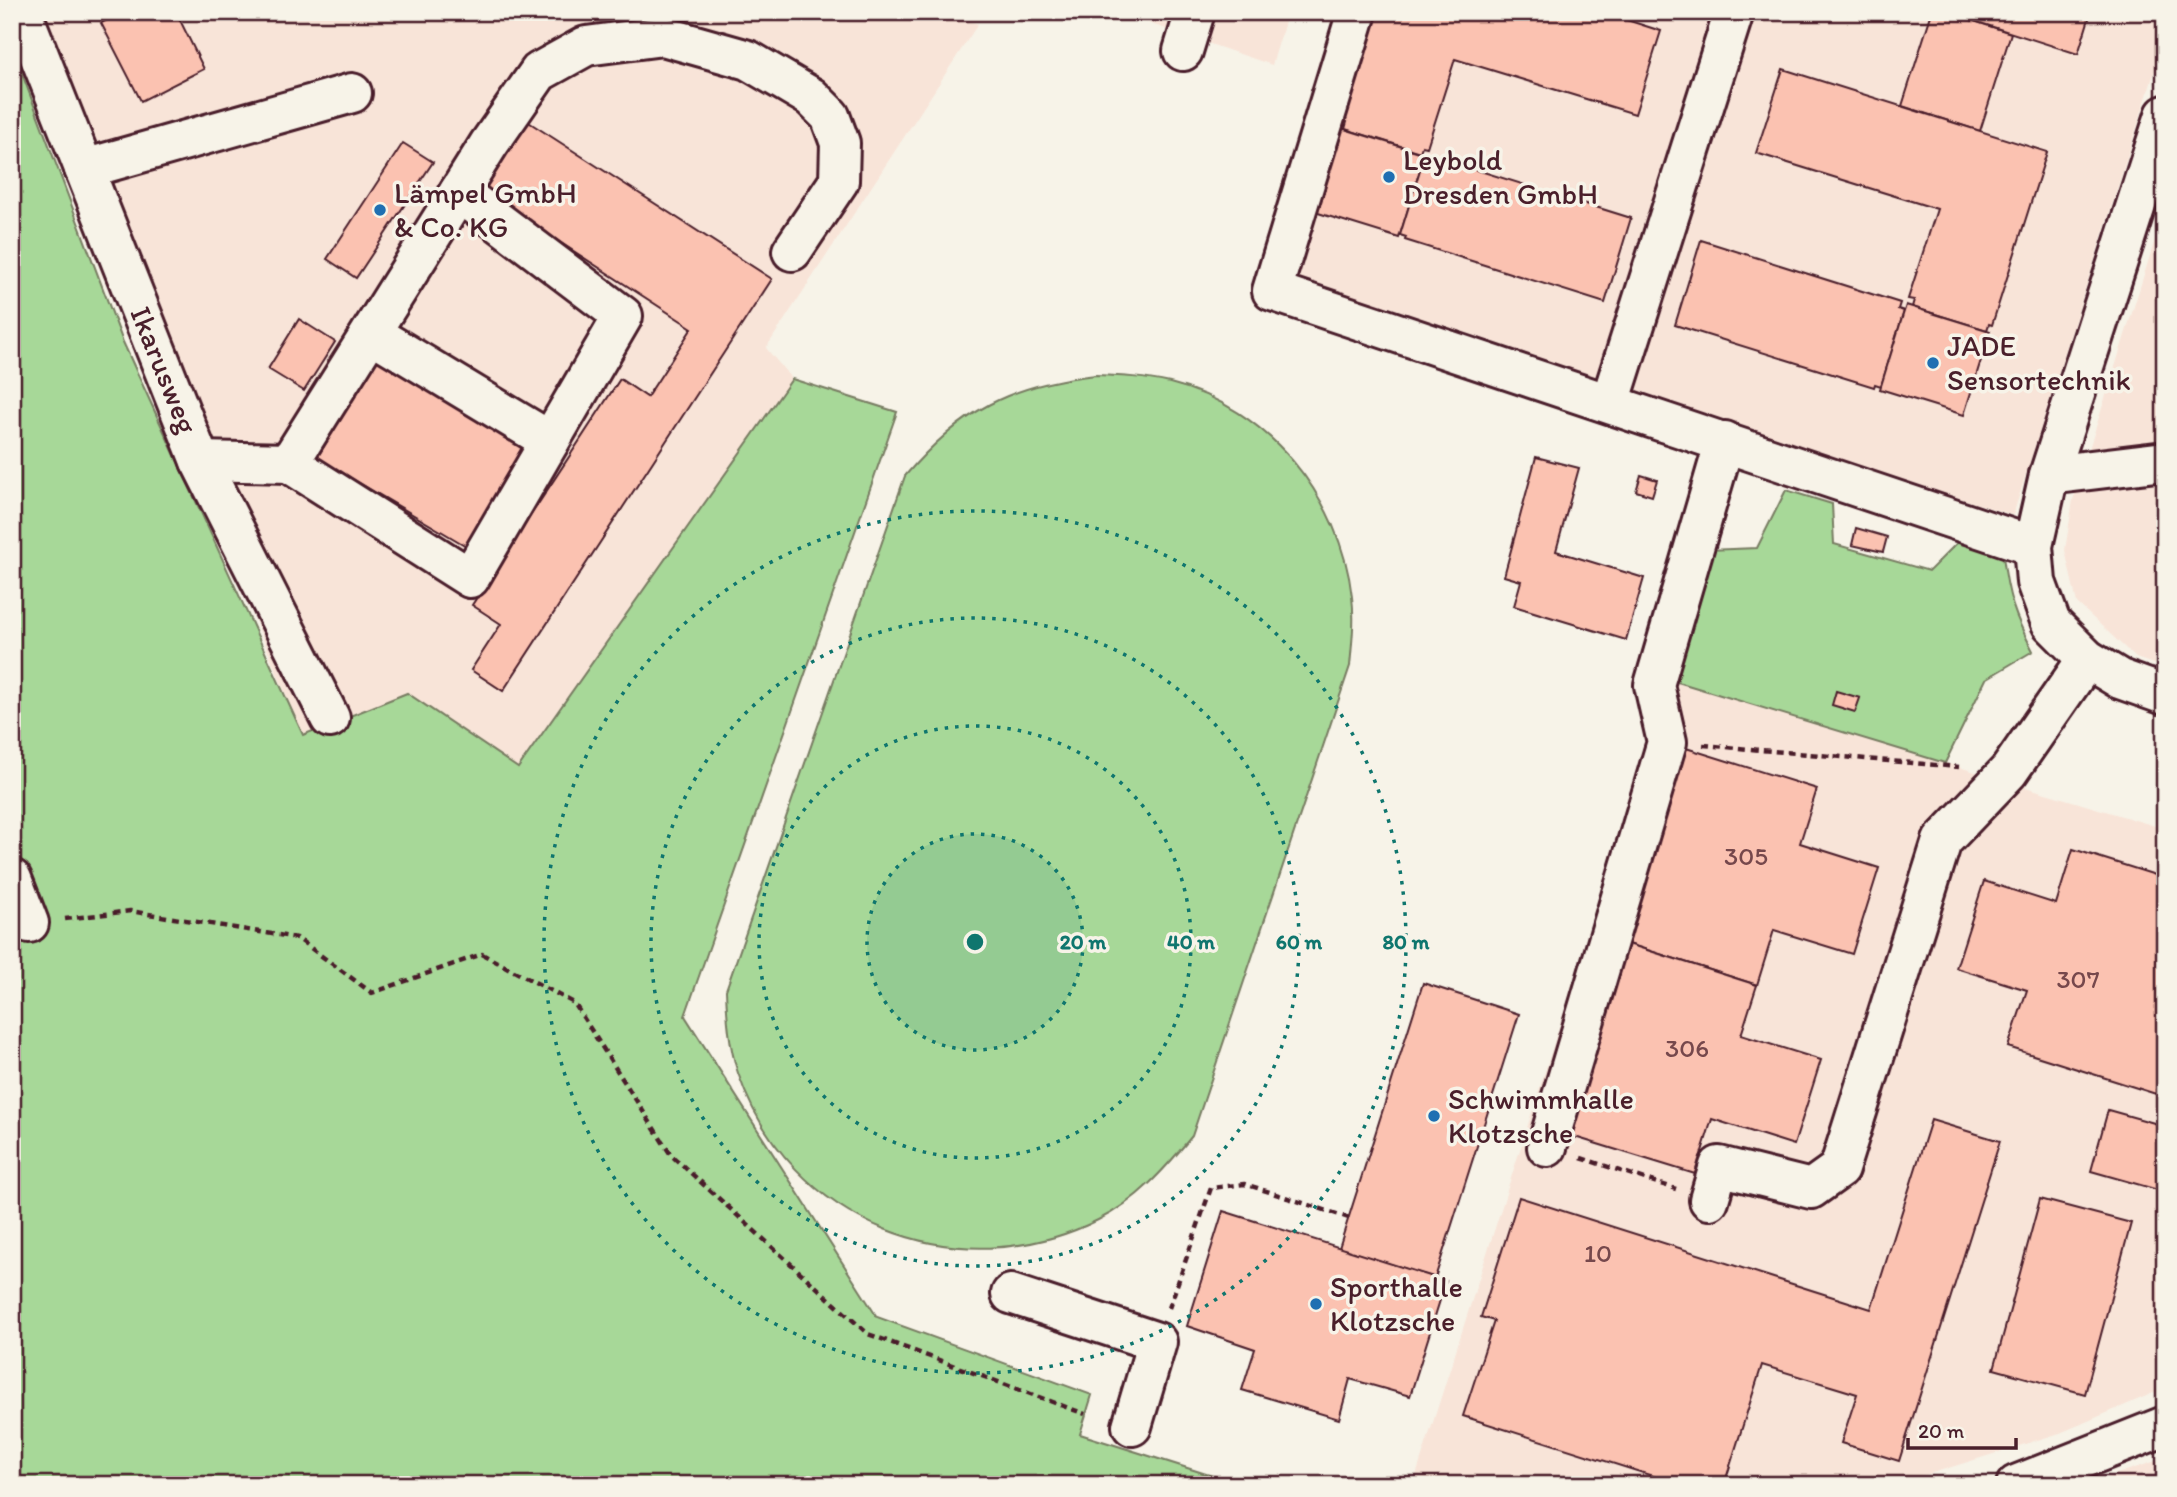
<svg xmlns="http://www.w3.org/2000/svg" width="2177" height="1497" font-family="Itim,sans-serif">
<rect width="100%" height="100%" fill="#f7f3e8"/>
<filter id="ink" filterUnits="userSpaceOnUse"><feTurbulence type="fractalNoise" baseFrequency=".0143" numOctaves="2"/><feDisplacementMap in="SourceGraphic" scale="14" xChannelSelector="R" yChannelSelector="G"/><feConvolveMatrix kernelMatrix="1 2 1 2 8 2 1 2 1" color-interpolation-filters="sRGB"/></filter>
<g filter="url(#ink)">
<g fill="#f8e4d8">
<polygon points="12,12 940,12 978,24 766,348 792,379 518,768 407,693 303,736 12,34"/>
<polygon points="1116,12 1288,12 1272,65"/>
<polygon points="1370,12 2165,12 2165,39 2013,515 1295,292 1287,268"/>
<polygon points="2165,208 2165,668 2136,658 2077,603 2065,550 2073,500"/>
<polygon points="1670,680 2165,829 2165,1388 2060,1433 1894,1485 1413,1485"/>
<polygon points="2165,1458 2165,1485 2084,1485"/>
</g>
<g fill="#a7d898" stroke="#787c62" stroke-width="2">
<polygon points="12,47 123,342 303,735 407,693 518,768 792,379 897,412 685,1016 877,1317 1092,1395 1080,1434 1241,1485 12,1485"/>
<path d="M1096,375C1121,376 1145,377 1170,383C1268,407 1341,498 1352,597C1355,620 1352,643 1350,666L1192,1136C1165,1169 1137,1201 1098,1220C957,1290 789,1223 738,1073C729,1046 727,1018 726,990L905,476C960,411 1011,384 1096,375Z"/>
<path d="M1786,490L1832,504L1834,544L1929,571L1958,542L2003,556C2008,597 2014,615 2033,651L1986,679L1945,763L1671,680L1707,550L1757,548Z"/>
</g>
<g fill="#fbc2b1" stroke="#4a1f2b" stroke-width="2">
<polygon points="124,12 176,12 204,69 141,101 101,23"/>
<polygon points="1377,12 1602,12 1661,31 1635,114 1455,59 1427,147 1422,146 1420,152 1345,129 1347,122 1343,121"/>
<polygon points="1932,12 1946,12 2011,33 1980,131 1902,106"/>
<polygon points="1946,12 2091,12 2078,54"/>
<polygon points="1783,69 2047,152 1992,325 1989,324 1987,330 1912,307 1914,300 1908,299 1937,209 1756,153"/>
<polygon points="527,121 772,279 503,691 471,670 501,624 472,605 620,379 647,397 692,328 481,191"/>
<polygon points="1341,128 1425,154 1399,238 1315,212"/>
<polygon points="403,143 433,162 356,278 327,259"/>
<polygon points="1432,156 1631,218 1605,303 1405,240 1406,237 1400,235 1423,160 1430,162"/>
<polygon points="1701,240 1900,303 1898,309 1904,311 1881,386 1875,384 1874,387 1675,325"/>
<polygon points="1906,305 1990,331 1964,415 1880,389"/>
<polygon points="299,319 335,342 304,391 268,369"/>
<polygon points="376,358 532,450 473,550 317,458"/>
<polygon points="1536,457 1579,468 1556,551 1644,578 1626,640 1514,606 1521,581 1504,576"/>
<polygon points="1641,475 1657,480 1652,496 1636,491"/>
<polygon points="1856,528 1887,537 1883,552 1852,545"/>
<polygon points="1836,691 1860,698 1855,712 1832,705"/>
<polygon points="1686,748 1817,789 1800,843 1879,868 1852,954 1774,930 1757,985 1625,943"/>
<polygon points="2073,849 2165,878 2165,1067 2156,1094 2008,1047 2027,990 1956,968 1984,881 2056,904"/>
<polygon points="1625,943 1757,985 1741,1035 1821,1060 1794,1145 1712,1119 1695,1174 1565,1134"/>
<polygon points="1423,983 1519,1014 1435,1278 1339,1248"/>
<polygon points="2165,1067 2165,1096 2156,1094"/>
<polygon points="2108,1110 2165,1126 2165,1192 2091,1171"/>
<polygon points="1931,1120 2000,1141 1899,1461 1841,1443 1857,1394 1762,1365 1724,1485 1681,1485 1463,1416 1494,1321 1481,1317 1519,1197 1871,1309"/>
<polygon points="2040,1199 2131,1223 2085,1394 1994,1369"/>
<polygon points="1223,1211 1446,1281 1410,1396 1350,1379 1339,1419 1242,1390 1255,1349 1187,1326"/>
</g>
<g fill="none" stroke-linecap="round" stroke-linejoin="round">
<defs>
<g id="minor">
<polyline points="22,12 200,461 330,718"/>
<polyline points="1357,12 1272,291 2033,546"/>
<polyline points="1183,51 1195,12"/>
<polyline points="2165,115 2049,475 2033,546 2036,582 2051,623 2087,659 2120,679 2165,695"/>
<polyline points="84,169 352,93"/>
<polyline points="371,333 550,441"/>
<polyline points="1610,403 1734,12"/>
<polyline points="200,461 289,463 489,144 539,72 586,46 663,36 748,60 811,97 830,116 840,143 839,181 792,251"/>
<polyline points="289,463 470,578 623,316 459,192"/>
<polyline points="2049,475 2165,461"/>
<polyline points="12,879 29,923"/>
<polyline points="1547,1147 1667,742 1654,685 1725,441"/>
<polyline points="1709,1200 1719,1166 1811,1189 1839,1169 1942,841 2009,771 2087,659"/>
<polyline points="1011,1294 1157,1342 1132,1426"/>
<polyline points="2016,1485 2165,1426"/>
</g>
</defs>
<use href="#minor" stroke="#4a1f2b" stroke-width="44"/>
<g stroke="#4a1f2b" stroke-width="4.5" stroke-dasharray="7 5" stroke-linecap="butt">
<polyline points="1703,745 1959,767"/>
<polyline points="65,919 130,911 297,938 372,993 482,954 574,1003 671,1155 868,1334 1085,1414"/>
<polyline points="1581,1158 1676,1189"/>
<polyline points="1169,1308 1211,1188 1245,1184 1349,1218"/>
</g>
<use href="#minor" stroke="#f7f3e8" stroke-width="38"/>
</g>
</g>
<circle cx="975" cy="942" r="108" fill="#0f766e" fill-opacity=".12"/>
<g fill="none" stroke="#0f766e" stroke-width="3.5" stroke-dasharray="3.5 7">
<circle cx="975" cy="942" r="108"/>
<circle cx="975" cy="942" r="216"/>
<circle cx="975" cy="942" r="324"/>
<circle cx="975" cy="942" r="431"/>
</g>
<g fill="#1f6fb2" stroke="#f7f3e8" stroke-width="2.5">
<circle cx="1389" cy="177" r="7"/>
<circle cx="380" cy="210" r="7"/>
<circle cx="1933" cy="363" r="7"/>
<circle cx="1434" cy="1116" r="7"/>
<circle cx="1316" cy="1304" r="7"/>
</g>
<g text-anchor="middle" stroke-width="7" stroke-linejoin="round" paint-order="stroke">
<g font-size="26" fill="#76484c">
<text x="1746" y="865">305</text>
<text x="2078" y="988">307</text>
<text x="1687" y="1057">306</text>
<text x="1598" y="1262">10</text>
</g>
<g font-size="30" fill="#4a1f2b" stroke="#f7f3e8" text-anchor="start">
<text x="1403" y="170">Leybold<tspan x="1403" dy="34">Dresden GmbH</tspan></text>
<text x="394" y="203">Lämpel GmbH<tspan x="394" dy="34">&amp; Co. KG</tspan></text>
<text x="1947" y="356">JADE<tspan x="1947" dy="34">Sensortechnik</tspan></text>
<text x="1448" y="1109">Schwimmhalle<tspan x="1448" dy="34">Klotzsche</tspan></text>
<text x="1330" y="1297">Sporthalle<tspan x="1330" dy="34">Klotzsche</tspan></text>
</g>
<g font-size="30" fill="#4a1f2b" stroke="#f7f3e8">
<text transform="translate(164 370) rotate(68)" y="10">Ikarusweg</text>
</g>
</g>
<circle cx="975" cy="942" r="10" fill="#0f766e" stroke="#f7f3e8" stroke-width="3.5"/>
<g font-size="21" text-anchor="middle" font-weight="bold" fill="#0f766e" stroke="#f7f3e8" stroke-width="7" stroke-linejoin="round" paint-order="stroke">
<text x="1083" y="949">20 m</text>
<text x="1191" y="949">40 m</text>
<text x="1299" y="949">60 m</text>
<text x="1406" y="949">80 m</text>
</g>
<rect width="2177" height="1497" fill="none" stroke="#f7f3e8" stroke-width="42"/>
<rect x="21" y="21" width="2135" height="1455" fill="none" stroke="#4a1f2b" stroke-width="2.5" filter="url(#ink)"/>
<path d="M1908 1438v10h108v-10" fill="none" stroke="#4a1f2b" stroke-width="3.5"/>
<text x="1918" y="1438" font-size="21" fill="#4a1f2b" stroke="#f7f3e8" stroke-width="5" paint-order="stroke">20 m</text>
</svg>
